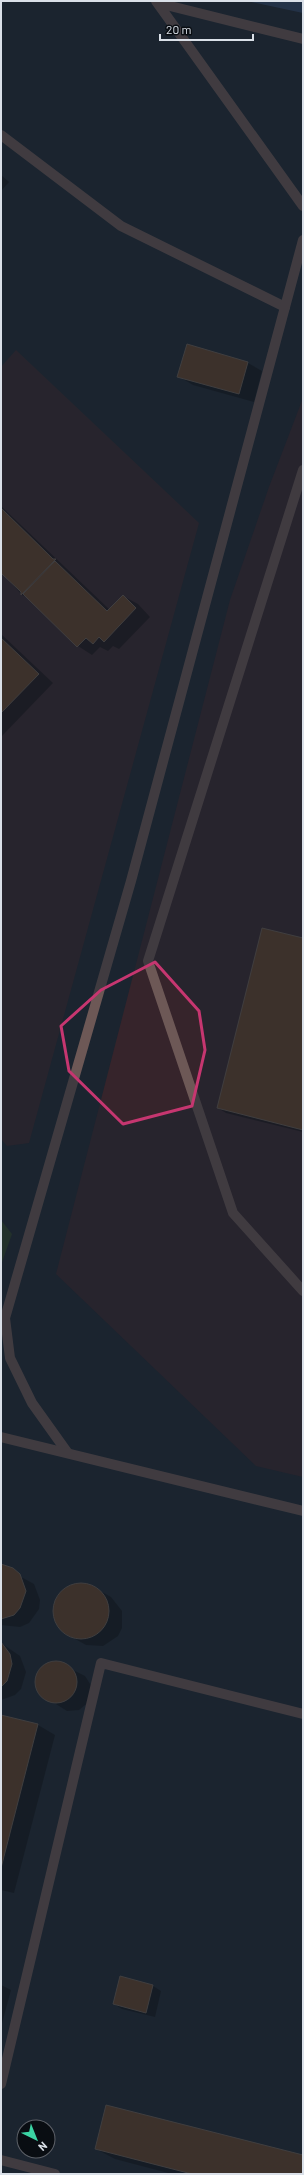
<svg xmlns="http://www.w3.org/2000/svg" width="304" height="2175" font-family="Barlow,sans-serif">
<rect width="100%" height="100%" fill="#1b242f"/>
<g fill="#36242b">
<polygon points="16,350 199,523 29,1143 7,1146 1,1139 1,367"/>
<polygon points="303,398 303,1477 256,1466 56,1274 230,600 269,487"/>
</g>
<polygon fill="#2b4026" points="1,1220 12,1234 1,1265"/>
<polygon fill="#2e4365" points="247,1 303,1 303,13"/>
<g fill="#0007">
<polygon points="1,175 9,182 1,191"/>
<polygon points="187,346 248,363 262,371 254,402 193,385 178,376"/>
<polygon points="1,506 110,610 123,596 138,604 150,617 119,649 113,646 108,651 100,647 92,655 78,646 29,598 22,595 1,572"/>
<polygon points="1,634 53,683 1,737"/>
<polygon points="303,939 303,1132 226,1113 218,1108"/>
<polygon points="1,1566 34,1584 40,1600 39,1609 29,1623 20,1627 1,1625"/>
<polygon points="79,1584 95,1588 111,1597 122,1611 122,1628 118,1636 103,1646 86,1645 70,1636 57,1624 54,1615 54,1606 57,1598 63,1591"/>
<polygon points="1,1643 20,1656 26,1672 21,1689 15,1695 1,1700"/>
<polygon points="57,1662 85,1676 92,1687 90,1701 79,1710 67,1711 40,1694 38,1689 37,1676 45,1666"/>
<polygon points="1,1716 38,1725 55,1735 14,1893 1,1890"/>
<polygon points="120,1978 153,1986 161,1991 155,2017 122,2009 114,2004"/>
<polygon points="1,1985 11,1990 1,2027"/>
<polygon points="96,2149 303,2156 303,2174 172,2174 115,2159"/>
</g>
<g fill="#654126" stroke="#6b5d53">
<polygon points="187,344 248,362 239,394 177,377"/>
<polygon points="1,508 53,559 56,559 21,595 21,592 1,573"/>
<polygon points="55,561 107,611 123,595 136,608 104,642 99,637 93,644 86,638 77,647 23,594"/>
<polygon points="1,638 39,674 1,713"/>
<polygon points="262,928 303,938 303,1130 217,1108"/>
<polygon points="1,1564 13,1568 20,1574 26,1591 20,1608 14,1615 1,1619"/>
<circle cx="81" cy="1611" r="28"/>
<polygon points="1,1642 10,1654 12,1664 7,1681 1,1687"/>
<circle cx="56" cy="1682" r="21"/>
<polygon points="1,1715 38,1724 1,1868"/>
<polygon points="120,1976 153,1985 146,2013 113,2004"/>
<polygon points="106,2105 303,2155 303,2174 192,2174 95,2149"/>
</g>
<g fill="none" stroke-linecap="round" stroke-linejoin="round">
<g stroke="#6d5856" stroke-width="10">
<polyline points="156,1 303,206"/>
<polyline points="158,3 303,39"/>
<polyline points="1,135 121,226 285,307"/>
<polyline points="303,470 148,961 233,1213 303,1291"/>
<polyline points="67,1452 32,1403 10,1358 5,1318 131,881 303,240"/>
<polyline points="1,2084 101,1663 303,1714"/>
<polyline points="1,2160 55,2174"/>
</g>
<polyline stroke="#6d5856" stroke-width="10" points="1,1437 303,1511"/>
</g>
<path d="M0 0H304V2175H0ZM155,962L199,1011L205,1050L192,1106L123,1124L69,1071L61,1026L101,990Z" fill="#1b242f" fill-opacity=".55" fill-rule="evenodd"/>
<path fill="none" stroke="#c63670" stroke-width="3" stroke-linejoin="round" d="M155,962L199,1011L205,1050L192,1106L123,1124L69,1071L61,1026L101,990Z"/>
<rect width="304" height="2175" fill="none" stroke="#dae0e8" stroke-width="4"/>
<g transform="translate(36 2139) rotate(137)"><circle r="19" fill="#090d12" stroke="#5d6168"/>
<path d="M0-3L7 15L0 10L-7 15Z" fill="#3bd4a4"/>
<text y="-6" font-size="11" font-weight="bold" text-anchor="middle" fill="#dae0e8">N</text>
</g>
<path d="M160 34v6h93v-6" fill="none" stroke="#dae0e8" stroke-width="2"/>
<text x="166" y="34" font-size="12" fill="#dae0e8" stroke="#090d12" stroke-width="3" paint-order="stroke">20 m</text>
</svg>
